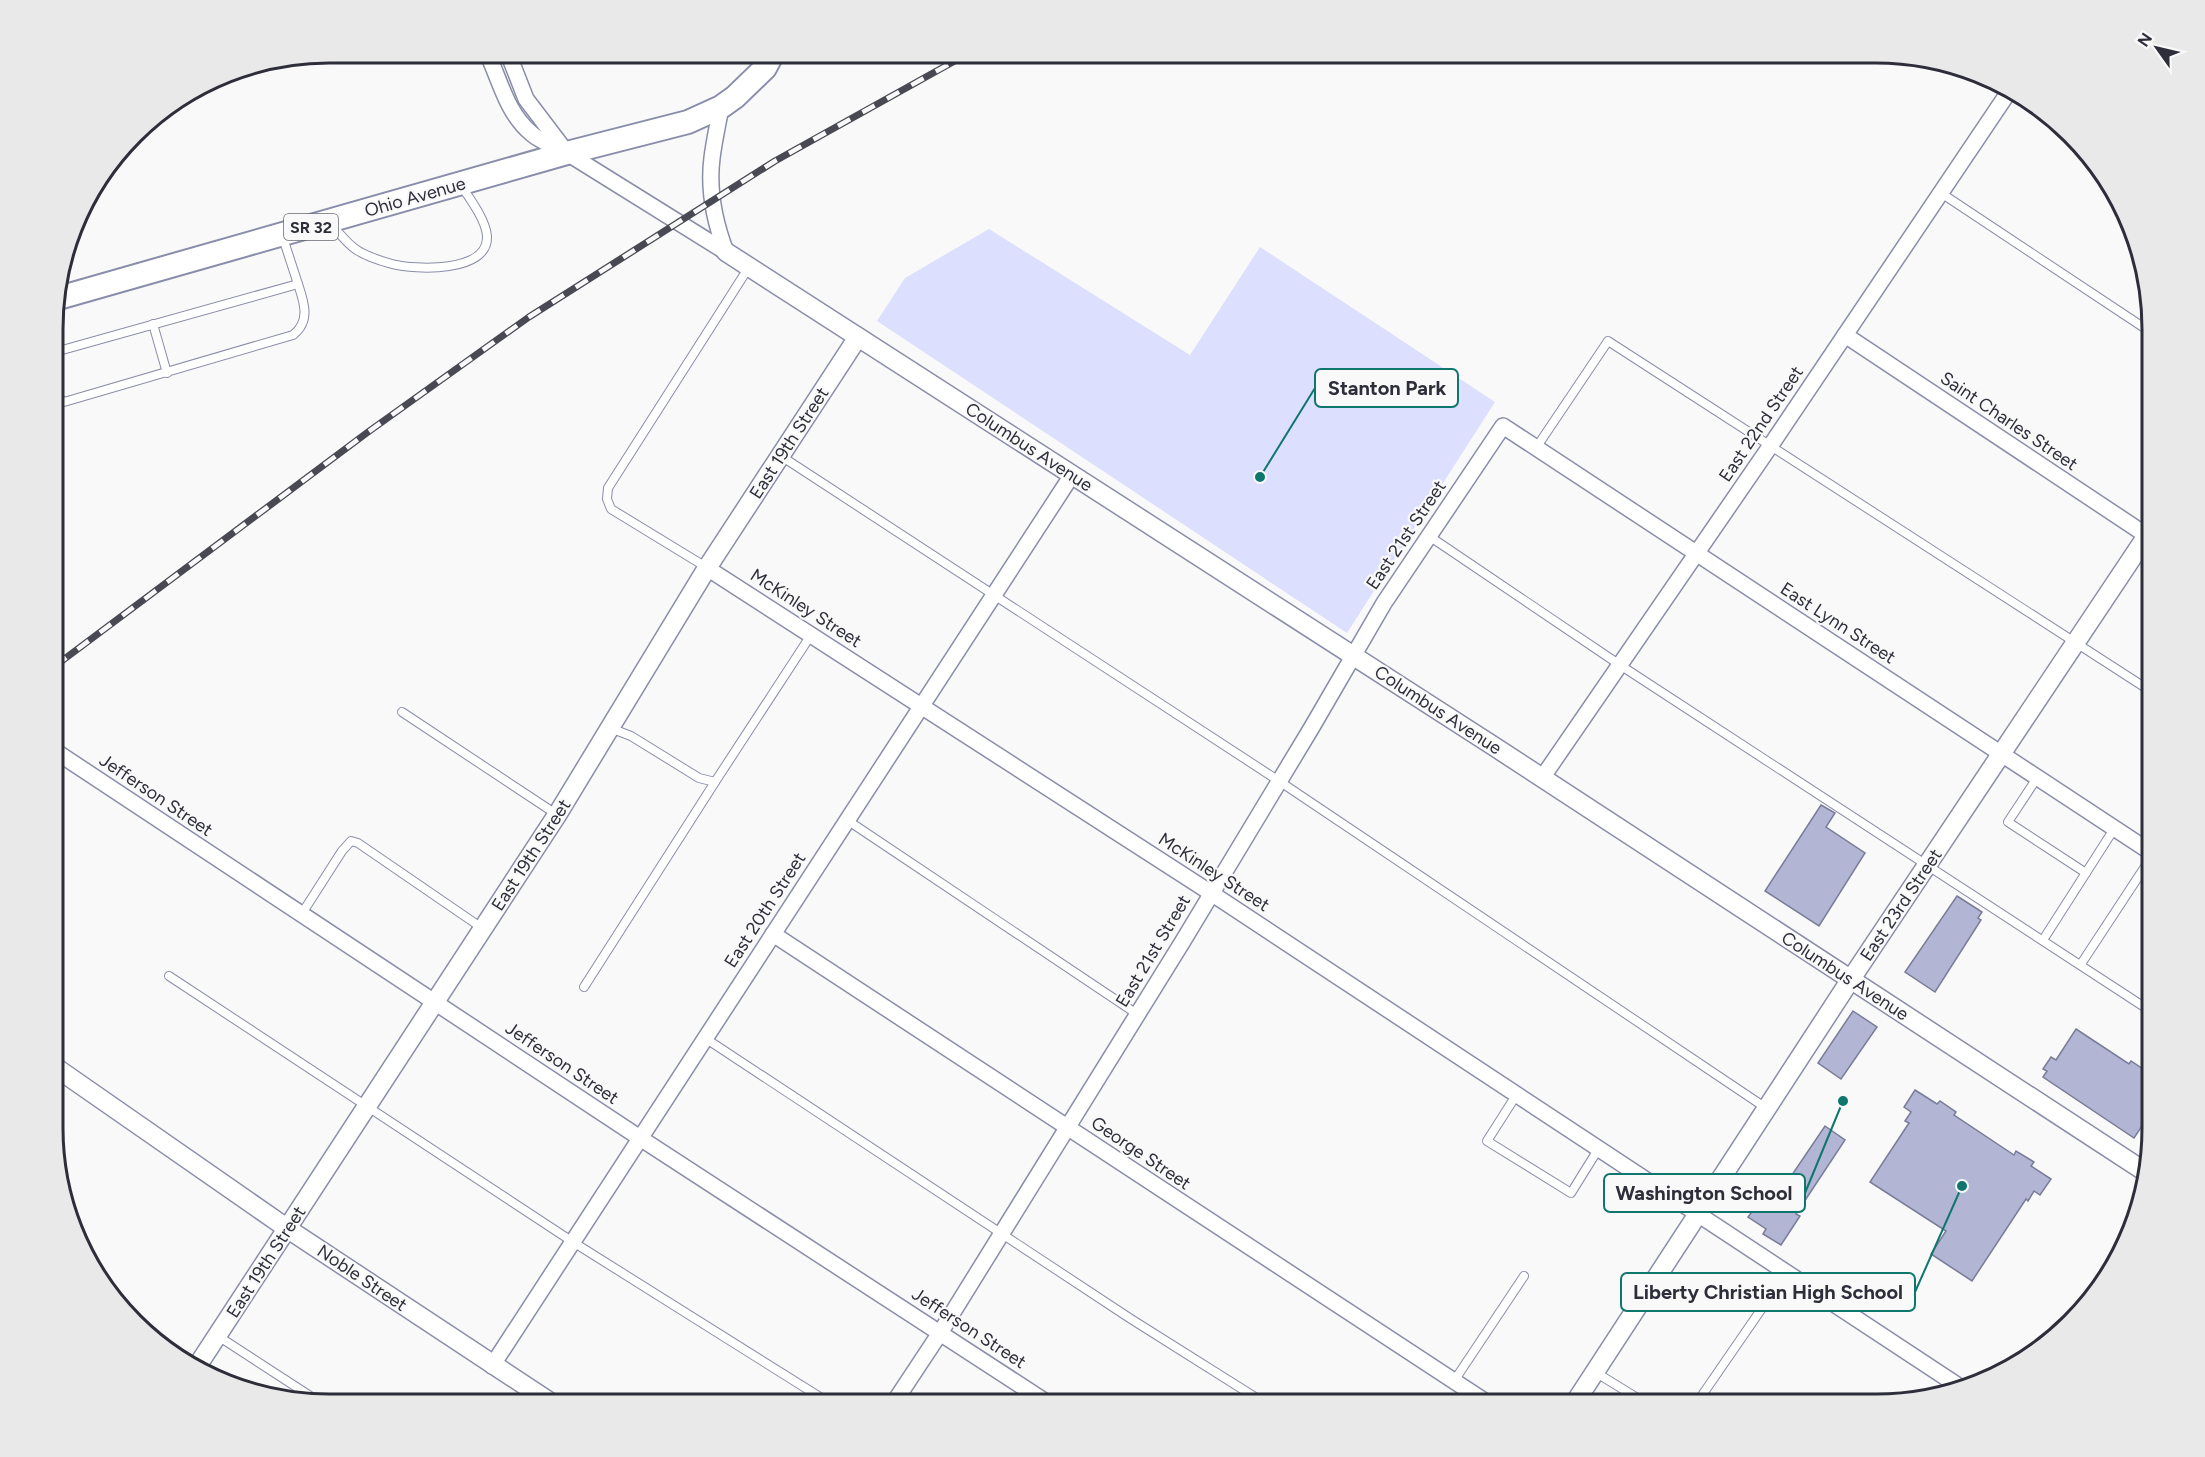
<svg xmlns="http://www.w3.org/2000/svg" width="2205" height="1457" font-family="Figtree,sans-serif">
<rect width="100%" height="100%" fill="#f9f9f9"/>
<polygon fill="#dcdffd" points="989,229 1190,355 1260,247 1495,402 1347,633 877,321 905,278"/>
<g fill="#b2b6d4" stroke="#797c98" stroke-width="1.5">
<polygon points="1821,805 1835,813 1826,827 1865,853 1819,926 1765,891"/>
<polygon points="1957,896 1982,912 1978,918 1981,920 1935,992 1905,972"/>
<polygon points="1853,1011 1877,1027 1841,1079 1818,1063"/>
<polygon points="2076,1029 2129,1064 2131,1061 2152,1075 2152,1111 2134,1138 2043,1077 2047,1071 2043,1069 2051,1057 2056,1060"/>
<polygon points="1915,1090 1937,1104 1940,1101 1956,1112 1954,1115 2014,1155 2016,1151 2034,1162 2031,1166 2051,1179 2040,1195 2034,1191 2028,1201 2026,1199 1972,1281 1931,1254 1946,1231 1870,1182 1909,1123 1905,1121 1911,1112 1904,1107"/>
<polygon points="1825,1126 1845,1140 1796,1214 1800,1216 1781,1245 1763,1234 1766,1229 1748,1217 1751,1213 1731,1199 1744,1179 1775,1200"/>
</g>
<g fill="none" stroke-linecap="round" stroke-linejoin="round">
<defs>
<g id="service">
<polyline points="1941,193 2152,333"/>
<path d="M331,225C339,232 346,242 354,248C363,255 381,261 392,264C415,270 489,273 487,236C486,221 471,200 462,187"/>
<polyline points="153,324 167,373"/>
<polyline points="55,352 298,284 283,238"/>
<path d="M55,395L64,402L293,335C311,321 304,302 298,284"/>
<polyline points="1536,448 1608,341 2152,692"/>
<polyline points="781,456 1279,781 1766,1108"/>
<polyline points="1429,536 1620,665 2152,1012"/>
<polyline points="706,567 611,509 607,499 608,488 749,267"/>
<polyline points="402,712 556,814"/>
<polyline points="610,728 631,736 699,778 715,782"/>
<polyline points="2037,778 2008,822 2086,873"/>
<polyline points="847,820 1137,1014"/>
<polyline points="301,915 342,851 351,841 358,843 482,928"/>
<polyline points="2043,940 2114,829"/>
<polyline points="2081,964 2152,856"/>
<polyline points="169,976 573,1242 831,1404"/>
<polyline points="584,987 715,782 811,635"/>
<polyline points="705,1038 1131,1319 1266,1404"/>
<polyline points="1517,1094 1487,1141 1571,1193 1599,1148"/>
<polyline points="218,1336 321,1403"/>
<polyline points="1595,1372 1647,1404"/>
<polyline points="1454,1381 1524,1276"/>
<polyline points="1696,1404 1787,1272"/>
</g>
<g id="minor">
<path d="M487,53C501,82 506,112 532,134C540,141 552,145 561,150"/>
<polyline points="508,53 526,99 567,153 726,252"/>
<path d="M721,107C718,124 714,141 712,158C708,189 715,223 726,252"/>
<polyline points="1845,335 2152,539"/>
<polyline points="707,568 1211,893 1957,1385"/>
<polyline points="55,751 640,1138 1049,1404"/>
<polyline points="1542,778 1771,445 2010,90"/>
<polyline points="773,934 1489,1404"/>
<polyline points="492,1366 1072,475"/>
<polyline points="893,1404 940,1333 1183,941 1312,727 1384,603 1503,426 2152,853"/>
</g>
<g id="tertiary">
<polyline points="726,252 1495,747 2147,1173"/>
<polyline points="55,1067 288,1229 553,1404"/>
<polyline points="196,1368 557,815 707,568 858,337"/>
<polyline points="1574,1404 1851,979 2152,528"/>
</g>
<polyline id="primary" points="55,299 567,153 688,122 721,107 735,97 765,68 773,53"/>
</defs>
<use href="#service" stroke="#8a8daa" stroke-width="10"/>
<use href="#minor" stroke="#8a8daa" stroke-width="18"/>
<use href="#tertiary" stroke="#8a8daa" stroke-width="21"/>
<use href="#primary" stroke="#8a8daa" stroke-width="26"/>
<use href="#service" stroke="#fff" stroke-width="8"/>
<use href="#minor" stroke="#fff" stroke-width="15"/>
<use href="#tertiary" stroke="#fff" stroke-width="18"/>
<use href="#primary" stroke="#fff" stroke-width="22"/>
<defs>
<polyline id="rail" points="55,666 368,432 529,317 775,161 969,53"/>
</defs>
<use href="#rail" stroke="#484953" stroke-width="7"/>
<use href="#rail" stroke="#f9f9f9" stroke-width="4.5" stroke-dasharray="14" stroke-linecap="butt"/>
</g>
<g text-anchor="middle" stroke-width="4.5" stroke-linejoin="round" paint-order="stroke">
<rect fill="#f9f9f9" stroke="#6a6b73" stroke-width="1.5" x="284" y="214" width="54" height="26" rx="4.5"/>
<g font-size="16" font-weight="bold" fill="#2d2e3a">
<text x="311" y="233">SR 32</text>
</g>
<g font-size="18" fill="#2d2e3a" stroke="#f9f9f9">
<text transform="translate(415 197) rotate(-16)" y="6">Ohio Avenue</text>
<text transform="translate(2009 421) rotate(34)" y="6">Saint Charles Street</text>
<text transform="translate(1761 424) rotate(-56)" y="6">East 22nd Street</text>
<text transform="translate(789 443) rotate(-57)" y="6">East 19th Street</text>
<text transform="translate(1029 447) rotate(33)" y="6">Columbus Avenue</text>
<text transform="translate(1406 535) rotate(-56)" y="6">East 21st Street</text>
<text transform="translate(806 608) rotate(33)" y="6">McKinley Street</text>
<text transform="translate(1838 623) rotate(33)" y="6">East Lynn Street</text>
<text transform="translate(1438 710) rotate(33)" y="6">Columbus Avenue</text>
<text transform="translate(156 795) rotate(34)" y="6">Jefferson Street</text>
<text transform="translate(531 855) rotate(-57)" y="6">East 19th Street</text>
<text transform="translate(1214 872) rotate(33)" y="6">McKinley Street</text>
<text transform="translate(1901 905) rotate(-56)" y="6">East 23rd Street</text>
<text transform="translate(765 910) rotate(-57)" y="6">East 20th Street</text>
<text transform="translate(1153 951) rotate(-59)" y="6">East 21st Street</text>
<text transform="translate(1845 976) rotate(33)" y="6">Columbus Avenue</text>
<text transform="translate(562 1063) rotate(34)" y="6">Jefferson Street</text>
<text transform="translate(1141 1153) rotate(34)" y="6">George Street</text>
<text transform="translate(266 1262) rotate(-57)" y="6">East 19th Street</text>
<text transform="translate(362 1278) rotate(34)" y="6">Noble Street</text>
<text transform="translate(969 1328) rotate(33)" y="6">Jefferson Street</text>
</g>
</g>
<path d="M0 0H2205V1457H0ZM329 63H1876A266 266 0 0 1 2142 329V1128A266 266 0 0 1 1876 1394H329A266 266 0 0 1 63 1128V329A266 266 0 0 1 329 63Z" fill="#e9e9ea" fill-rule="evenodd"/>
<path fill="none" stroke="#2d2e3a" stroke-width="3" d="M329 63H1876A266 266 0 0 1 2142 329V1128A266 266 0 0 1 1876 1394H329A266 266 0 0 1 63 1128V329A266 266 0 0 1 329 63Z"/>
<path fill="none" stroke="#0f766e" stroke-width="2" d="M1260 477L1315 388M1843 1101L1805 1193M1962 1186L1915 1292"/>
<g fill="#0f766e" stroke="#f9f9f9" stroke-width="2">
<circle cx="1260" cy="477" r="6"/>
<circle cx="1843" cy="1101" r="6"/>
<circle cx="1962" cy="1186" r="6"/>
</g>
<g fill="#f9f9f9" stroke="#0f766e" stroke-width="2">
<rect x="1315" y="369" width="143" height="38" rx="6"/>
<rect x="1604" y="1174" width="201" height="38" rx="6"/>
<rect x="1621" y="1273" width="294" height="38" rx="6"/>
</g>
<g font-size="20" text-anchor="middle" font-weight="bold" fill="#2d2e3a">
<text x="1387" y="395">Stanton Park</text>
<text x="1704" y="1200">Washington School</text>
<text x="1768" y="1299">Liberty Christian High School</text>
</g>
<g transform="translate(2157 48) rotate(304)" stroke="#f9f9f9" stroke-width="4.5" paint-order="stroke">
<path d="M0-4.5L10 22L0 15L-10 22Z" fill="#2d2e3a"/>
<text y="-9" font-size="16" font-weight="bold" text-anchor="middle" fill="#2d2e3a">N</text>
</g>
</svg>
